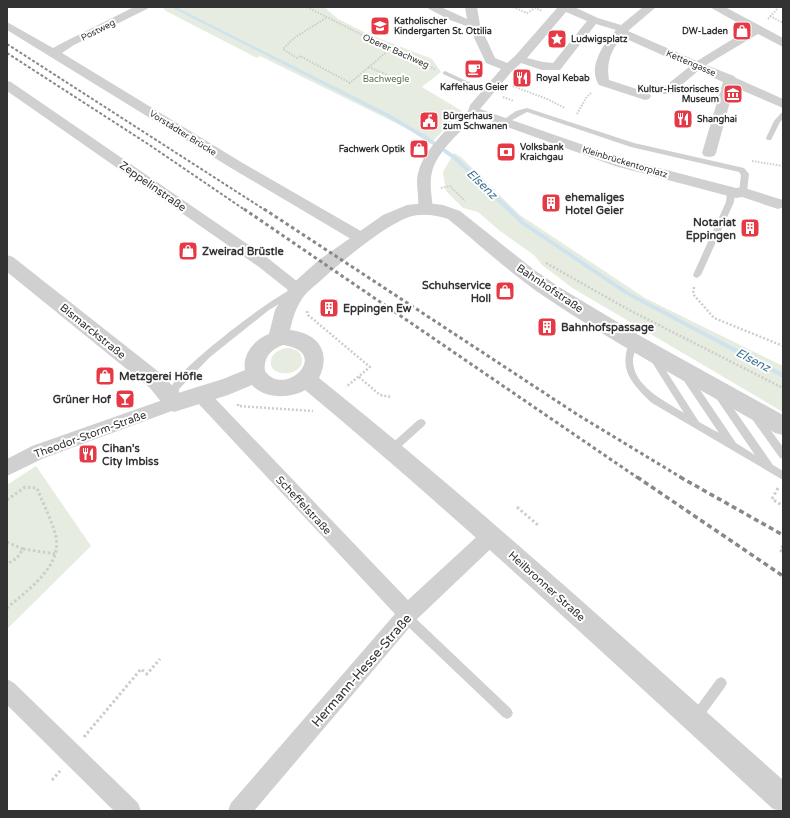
<svg xmlns="http://www.w3.org/2000/svg" width="790" height="818" font-family="'Varela Round',sans-serif">
<rect width="100%" height="100%" fill="#fff"/>
<g fill="#e6ecdf">
<polygon points="162,7 324,7 338,19 368,34 432,59 441,72 422,87 462,111 430,144 408,129 260,56 257,58 166,11"/>
<polygon points="454,153 461,157 520,215 645,298 783,366 783,412 574,289 542,265 534,255 500,231 478,212 463,208 446,191 443,172"/>
<path d="M285,348H290L298,351C316,375 267,382 271,360C272,353 279,350 285,348Z"/>
<polygon points="36,466 91,546 7,629 7,485"/>
</g>
<g fill="none" stroke-linecap="round" stroke-linejoin="round">
<polygon fill="#cfe2ee" fill-rule="evenodd" points="171,7 176,7 389,114 430,138 457,157 525,222 629,292 783,373 783,378 625,294 521,224 453,159 426,140 385,116"/>
<g stroke="#cdcdcd" stroke-width="2" stroke-dasharray="1.5 1.5" stroke-linecap="butt">
<polyline points="307,7 390,49 435,69"/>
<polyline points="513,7 527,13 535,8 542,11"/>
<polyline points="770,16 783,23"/>
<polyline points="326,18 294,38 283,49 297,58 300,56 350,83 369,67"/>
<polyline points="768,19 779,7"/>
<polyline points="390,49 369,67 403,82"/>
<polyline points="513,86 547,99 565,108"/>
<polyline points="503,97 514,101"/>
<polyline points="577,114 586,98 592,92"/>
<polyline points="752,161 783,166"/>
<polyline points="441,188 450,186 465,201"/>
</g>
<g stroke="#cdcdcd" stroke-width="2.5" stroke-dasharray="2 2" stroke-linecap="butt">
<polyline points="546,263 631,311 783,388"/>
<polyline points="694,287 693,294 714,318 783,346"/>
<polyline points="307,311 308,315 370,367 346,387"/>
<polyline points="359,377 380,395 391,397"/>
<polyline points="238,404 238,406 313,411"/>
</g>
<g stroke="#cdcdcd" stroke-width="3" stroke-dasharray="2.5 2.5" stroke-linecap="butt">
<polyline points="778,488 772,499 783,506"/>
<path d="M7,500L25,487L37,488C43,504 52,520 56,537C62,567 26,591 7,608"/>
<polyline points="517,507 539,526"/>
<polyline points="7,542 23,549 17,558 7,564"/>
<polyline points="783,546 780,550 783,552"/>
<polyline points="23,549 56,554"/>
<polyline points="84,737 141,669 147,674 160,659"/>
<polyline points="52,780 60,771"/>
</g>
<g fill="#d0d0d0" fill-rule="evenodd">
<polygon points="445,71 488,91 489,92 486,94 484,93 443,74 443,72"/>
<polygon points="527,108 634,143 744,168 749,174 747,192 743,195 739,192 741,175 739,172 631,147 527,112 505,124 501,124 500,122 516,111"/>
<polygon points="781,113 783,113 783,119 780,122 771,140 767,140 766,138 774,121"/>
<polygon points="731,189 735,192 734,202 701,275 697,278 694,277 693,275 726,202 727,192"/>
<path d="M293,289L297,292L296,294L269,310L210,357L179,389L178,403H172C170,399 170,392 171,388C176,370 274,295 293,289Z"/>
<path d="M634,338L638,341C636,347 634,353 633,359C632,386 665,401 684,413L650,359L649,357L650,355H656L699,422L719,433L682,378L681,375L682,372H688L736,443L755,455L716,398L715,395L716,392H722L773,465L783,471V480L652,403C631,383 617,368 631,339Z"/>
<polygon points="755,412 758,413 783,447 783,459 780,458 752,419 750,416 752,413"/>
<polygon points="421,419 424,420 426,423 424,426 395,452 392,453 389,452 387,449 389,446 418,420"/>
<polygon points="406,612 410,613 511,709 513,713 511,717 507,719 503,717 402,621 401,617 402,613"/>
<polygon points="721,677 725,679 727,683 725,687 700,721 696,723 692,721 690,717 692,713 717,679"/>
</g>
<g fill="#d0d0d0" fill-rule="evenodd">
<polygon points="134,7 149,7 147,9 74,45 62,53 241,162 366,234 368,238 366,242 361,243 356,242 231,168 7,30 7,22 53,48 66,41"/>
<path d="M427,7H441L467,19L465,7H477L480,25L495,58L507,63L515,56L558,7H574L598,18L621,25L643,7H656L628,31L697,61L749,29L713,9L711,7H725L783,38V47L758,34L706,65L734,76L736,78L783,99V108L734,87L716,153L714,156L709,157L704,156L702,153L723,82L698,71L671,94H663L661,91L663,88L689,67L622,37C611,50 606,63 609,80L649,93L651,96L649,99L645,100L599,85C587,67 604,43 616,30L596,24L560,70H542L521,63L512,71L480,109L624,159L736,188L743,187L748,189L783,200V207L778,209L742,197L736,198L615,166L477,116C462,129 436,153 432,172C429,184 432,197 433,209L431,213L426,214L421,213C418,207 418,201 418,195C417,187 416,178 419,170C425,149 451,124 468,111L470,105L501,69L486,63L469,27L450,20L429,9ZM566,12L587,21L553,63L543,62L527,58Z"/>
<polygon points="7,81 11,82 269,259 303,286 306,290 303,294 298,296 293,294 259,267 7,91"/>
<polygon points="201,388 207,390 408,600 484,530 491,527 498,530 500,536 498,542 415,621 254,811 228,811 231,803 395,614 195,400 193,395 195,390"/>
<polygon points="174,396 180,398 182,403 180,408 44,458 7,476 7,459 32,446"/>
<polygon points="7,679 14,683 138,803 141,811 114,811 7,705"/>
</g>
<path fill="#d0d0d0" fill-rule="evenodd" d="M426,203L443,205L460,211L533,269L559,287L644,338L783,415V435L775,433C699,388 619,347 545,297C511,274 480,245 448,219C436,215 421,213 409,217C382,227 341,262 319,282C314,286 308,291 304,296C296,307 293,317 290,330C317,333 332,351 319,378C479,506 630,644 783,780V811L773,809C619,668 466,524 305,390C290,399 264,399 252,385L228,395L174,412L167,409L150,388L7,272V255L13,257L164,376L178,393L223,379L245,370C242,354 255,339 269,334L275,310L291,285L319,260L383,215L407,205ZM283,345C333,352 284,399 265,371C263,358 271,349 283,345Z"/>
<g stroke="#888" stroke-width="2" stroke-dasharray="3 2" stroke-linecap="butt">
<polyline points="7,44 265,210"/>
<polyline points="7,53 148,144 245,210"/>
</g>
<g stroke="#888" stroke-width="3" stroke-dasharray="3.5 3" stroke-linecap="butt">
<polyline points="244,209 638,478"/>
<polyline points="264,209 578,415 682,478"/>
</g>
<g stroke="#888" stroke-width="3.5" stroke-dasharray="5 3.5" stroke-linecap="butt">
<polyline points="637,477 783,576"/>
<polyline points="680,477 783,535"/>
</g>
</g>
<defs>
<symbol id="school-square" viewBox="-11 -11 22 22"><rect x="-9" y="-9" width="18" height="18" rx="4" fill="#e63946" stroke="#fff"/><path d="M0-5L7-2L0 1L-7-2ZM-4 1L0 2.5L4 1V4Q0 6-4 4Z" fill="#fff"/></symbol>
<symbol id="shop-square" viewBox="-11 -11 22 22"><rect x="-9" y="-9" width="18" height="18" rx="4" fill="#e63946" stroke="#fff"/><path d="M-5-2.5h2.3a2.7 3.5 0 0 1 5.4 0H5L5.5 6h-11ZM-1.5-2.5h3a1.5 2.3 0 0 0-3 0Z" fill="#fff"/></symbol>
<symbol id="sight-square" viewBox="-11 -11 22 22"><rect x="-9" y="-9" width="18" height="18" rx="4" fill="#e63946" stroke="#fff"/><path d="M0-6L1.8-2.2L6-1.7L2.9 1.2L3.7 5.4L0 3.3L-3.7 5.4L-2.9 1.2L-6-1.7L-1.8-2.2Z" fill="#fff"/></symbol>
<symbol id="cafe-square" viewBox="-11 -11 22 22"><rect x="-9" y="-9" width="18" height="18" rx="4" fill="#e63946" stroke="#fff"/><path d="M-5.5-4.5H6V0H3Q3 3.5 0 3.5H-2.5Q-5.5 3.5-5.5 0ZM3-3.2v2h1.7v-2ZM-6 4.5H4V6H-6Z" fill="#fff"/></symbol>
<symbol id="restaurant-square" viewBox="-11 -11 22 22"><rect x="-9" y="-9" width="18" height="18" rx="4" fill="#e63946" stroke="#fff"/><path d="M-5-6h1v4h1v-4h1v4h1v-4h1v5L-1.5 .5V6h-2V.5L-5-1ZM5-6V6H3V1.5H1.5Q1.5-4 5-6Z" fill="#fff"/></symbol>
<symbol id="museum-square" viewBox="-11 -11 22 22"><rect x="-9" y="-9" width="18" height="18" rx="4" fill="#e63946" stroke="#fff"/><path d="M0-6L6-3V-2H-6V-3ZM-5-1h2V3h-2ZM-1-1h2V3h-2ZM3-1h2V3H3ZM-6 4H6V6H-6Z" fill="#fff"/></symbol>
<symbol id="civic-square" viewBox="-11 -11 22 22"><rect x="-9" y="-9" width="18" height="18" rx="4" fill="#e63946" stroke="#fff"/><path d="M-.6-6.5H3V-4.5H.6V-3L4-1V1h2V6H-6V1h2V-1L-.6-3ZM-1.2 2.5V6h2.4V2.5Z" fill="#fff"/></symbol>
<symbol id="bank-square" viewBox="-11 -11 22 22"><rect x="-9" y="-9" width="18" height="18" rx="4" fill="#e63946" stroke="#fff"/><path d="M-6-4H6V4H-6ZM0-2.3a2.3 2.3 0 1 0 0 4.6a2.3 2.3 0 1 0 0-4.6Z" fill="#fff"/></symbol>
<symbol id="building-square" viewBox="-11 -11 22 22"><rect x="-9" y="-9" width="18" height="18" rx="4" fill="#e63946" stroke="#fff"/><path d="M-4-6H4V6H1V3H-1V6H-4ZM-2.5-4.3h1.7v1.8h-1.7ZM.8-4.3h1.7v1.8H.8ZM-2.5-1h1.7V.8h-1.7ZM.8-1h1.7V.8H.8Z" fill="#fff"/></symbol>
<symbol id="bar-square" viewBox="-11 -11 22 22"><rect x="-9" y="-9" width="18" height="18" rx="4" fill="#e63946" stroke="#fff"/><path d="M-6-5H6L.8 .8V4.5H3.5V6h-7V4.5H-.8V.8Z" fill="#fff"/></symbol>
</defs>
<g fill-rule="evenodd">
<use href="#school-square" x="369" y="15" width="22" height="22"/>
<use href="#shop-square" x="731" y="20" width="22" height="22"/>
<use href="#sight-square" x="546" y="28" width="22" height="22"/>
<use href="#cafe-square" x="463" y="58" width="22" height="22"/>
<use href="#restaurant-square" x="511" y="67" width="22" height="22"/>
<use href="#museum-square" x="722" y="83" width="22" height="22"/>
<use href="#restaurant-square" x="672" y="108" width="22" height="22"/>
<use href="#civic-square" x="418" y="110" width="22" height="22"/>
<use href="#shop-square" x="408" y="138" width="22" height="22"/>
<use href="#bank-square" x="495" y="141" width="22" height="22"/>
<use href="#building-square" x="540" y="192" width="22" height="22"/>
<use href="#building-square" x="739" y="217" width="22" height="22"/>
<use href="#shop-square" x="177" y="240" width="22" height="22"/>
<use href="#shop-square" x="494" y="280" width="22" height="22"/>
<use href="#building-square" x="318" y="297" width="22" height="22"/>
<use href="#building-square" x="536" y="316" width="22" height="22"/>
<use href="#shop-square" x="94" y="365" width="22" height="22"/>
<use href="#bar-square" x="114" y="388" width="22" height="22"/>
<use href="#restaurant-square" x="77" y="443" width="22" height="22"/>
</g>
<g text-anchor="middle" stroke-width="4" stroke-linejoin="round" paint-order="stroke">
<g font-size="9" font-weight="bold" fill="#333" stroke="#fff" text-anchor="start">
<text x="394" y="24">Katholischer<tspan x="394" dy="10">Kindergarten St. Ottilia</tspan></text>
<text x="728" y="34" text-anchor="end">DW-Laden</text>
<text x="571" y="42">Ludwigsplatz</text>
<text x="536" y="81">Royal Kebab</text>
<text x="474" y="90" text-anchor="middle">Kaffehaus Geier</text>
<text x="719" y="92" text-anchor="end">Kultur-Historisches<tspan x="719" dy="10">Museum</tspan></text>
<text x="443" y="119">Bürgerhaus<tspan x="443" dy="10">zum Schwanen</tspan></text>
<text x="697" y="122">Shanghai</text>
<text x="520" y="150">Volksbank<tspan x="520" dy="10">Kraichgau</tspan></text>
<text x="405" y="152" text-anchor="end">Fachwerk Optik</text>
</g>
<g font-size="9" fill="#333" stroke="#fff">
<text transform="translate(98 30) rotate(-27)" y="3">Postweg</text>
<text transform="translate(396 51) rotate(24)" y="3">Oberer Bachweg</text>
<text transform="translate(691 63) rotate(23)" y="3">Kettengasse</text>
<text transform="translate(183 133) rotate(32)" y="3">Vorstädter Brücke</text>
<text transform="translate(625 162) rotate(17)" y="3">Kleinbrückentorplatz</text>
</g>
<g font-size="9" fill="#56703f" stroke="#fff">
<text x="386" y="82">Bachwegle</text>
</g>
<g font-size="11" fill="#333" stroke="#fff">
<text transform="translate(153 186) rotate(35)" y="4">Zeppelinstraße</text>
<text transform="translate(550 288) rotate(34)" y="4">Bahnhofstraße</text>
<text transform="translate(93 331) rotate(39)" y="4">Bismarckstraße</text>
<text transform="translate(90 434) rotate(-20)" y="4">Theodor-Storm-Straße</text>
<text transform="translate(304 505) rotate(47)" y="4">Scheffelstraße</text>
<text transform="translate(547 586) rotate(42)" y="4">Heilbronner Straße</text>
</g>
<g font-size="11" font-weight="bold" fill="#333" stroke="#fff" text-anchor="start">
<text x="565" y="201">ehemaliges<tspan x="565" dy="13">Hotel Geier</tspan></text>
<text x="736" y="226" text-anchor="end">Notariat<tspan x="736" dy="13">Eppingen</tspan></text>
<text x="202" y="255">Zweirad Brüstle</text>
<text x="491" y="289" text-anchor="end">Schuhservice<tspan x="491" dy="13">Holl</tspan></text>
<text x="343" y="312">Eppingen Ew</text>
<text x="561" y="331">Bahnhofspassage</text>
<text x="119" y="380">Metzgerei Höfle</text>
<text x="111" y="403" text-anchor="end">Grüner Hof</text>
<text x="102" y="452">Cihan's<tspan x="102" dy="13">City Imbiss</tspan></text>
</g>
<g font-size="12" font-style="italic" fill="#3f7597" stroke="#fff">
<text transform="translate(482 184) rotate(44)" y="4">Elsenz</text>
<text transform="translate(753 360) rotate(28)" y="4">Elsenz</text>
</g>
<g font-size="13" fill="#333" stroke="#fff">
<text transform="translate(361 670) rotate(-49)" y="5">Hermann-Hesse-Straße</text>
</g>
</g>
<rect width="790" height="818" fill="none" stroke="#333333" stroke-width="16"/>
</svg>
